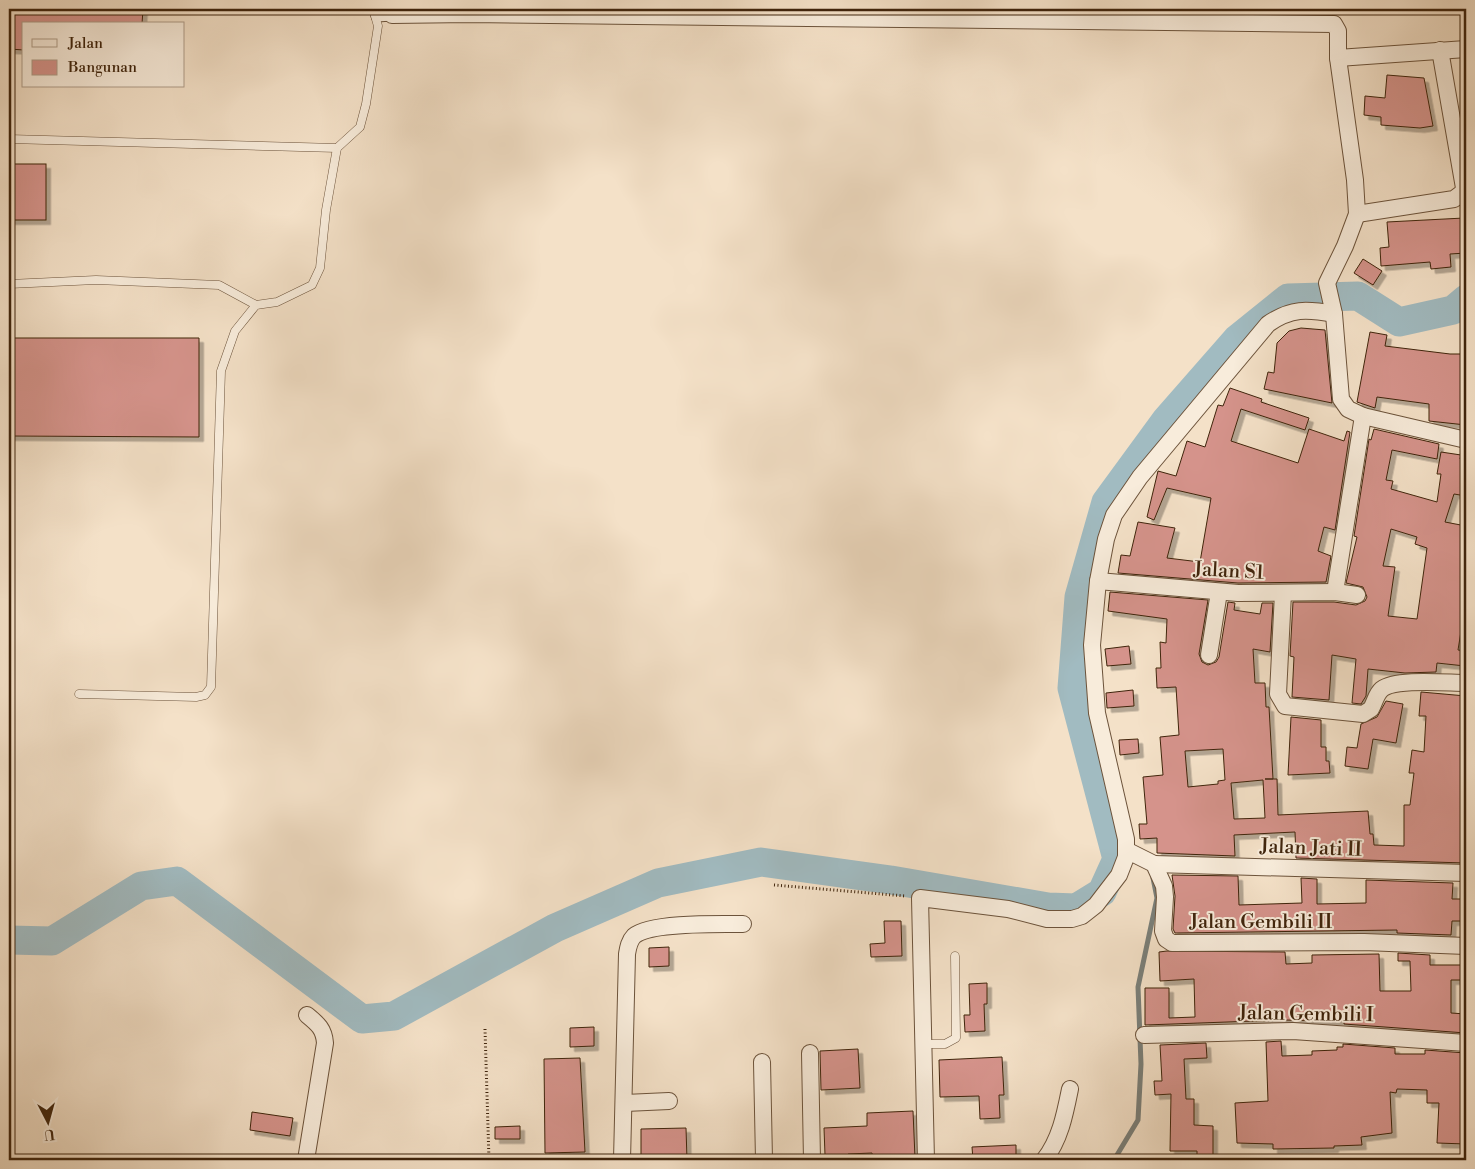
<svg xmlns="http://www.w3.org/2000/svg" width="1475" height="1169" font-family="'Libre Bodoni',serif">
<defs>
<filter id="shadow"><feDropShadow dx="4.5" dy="4.5" stdDeviation="0" flood-color="#0004"/></filter>
</defs>
<rect width="100%" height="100%" fill="#f4e1c8"/>
<filter id="stains"><feTurbulence type="fractalNoise" baseFrequency=".004" numOctaves="4"/><feColorMatrix values="0 0 0 0 .2 0 0 0 0 .09 0 0 0 0 .02 0 0 0 .5 -.17"/></filter>
<radialGradient id="worn" r=".72"><stop offset=".6" stop-color="#630" stop-opacity="0"/><stop offset="1" stop-color="#630" stop-opacity=".3"/></radialGradient>
<g fill="none" stroke-linecap="round" stroke-linejoin="round">
<polyline stroke="#7a7f79" stroke-width="5" points="1114,1160 1138,1120 1141,1064 1138,987 1157,898 1153,878"/>
<polyline stroke="#a1bbc1" stroke-width="29" points="9,940 52,941 141,886 177,881 362,1019 394,1016 555,928 658,883 761,862 891,880 1048,907 1076,908 1102,892 1117,859 1072,688 1079,597 1106,502 1166,420 1237,339 1288,298 1358,296 1399,322 1453,310 1466,299"/>
</g>
<g fill="#d5938b" stroke="#3f240c" fill-rule="evenodd" filter="url(#shadow)">
<polygon points="9,9 143,9 142,24 24,24 24,50 9,49"/>
<polygon points="1387,75 1424,78 1433,126 1420,128 1381,125 1381,117 1364,115 1365,96 1385,98"/>
<rect x="9" y="164" width="37" height="56"/>
<polygon points="1464,218 1466,253 1450,254 1451,267 1431,269 1430,262 1381,266 1380,248 1389,247 1387,222"/>
<polygon points="1363,259 1382,271 1373,285 1354,273"/>
<polygon points="1301,328 1325,330 1332,403 1264,389 1268,372 1274,373 1277,343 1289,331"/>
<polygon points="1370,332 1387,335 1385,346 1450,354 1466,354 1466,425 1429,421 1429,404 1377,397 1375,408 1357,402"/>
<polygon points="9,338 199,338 199,437 9,436"/>
<polygon points="1230,388 1262,399 1261,402 1309,418 1305,430 1241,409 1231,441 1298,463 1309,429 1344,441 1347,431 1350,432 1335,530 1324,527 1318,551 1331,556 1326,582 1238,583 1118,573 1121,555 1130,556 1138,522 1175,528 1167,558 1200,562 1211,498 1167,488 1154,520 1147,517 1158,471 1176,476 1187,441 1205,447 1218,405 1223,406"/>
<path d="M1374,429L1439,444L1437,459L1392,450L1386,480L1393,481L1391,489L1437,502L1441,474H1437L1441,452L1461,455L1460,459L1466,460V496L1454,494L1445,522L1466,526V600L1458,650L1466,651L1465,666L1437,663L1436,672L1405,673L1368,669L1366,696L1361,704L1352,703L1356,659L1332,655L1329,700L1292,697L1294,657L1290,656L1293,602H1334L1356,605L1365,601L1367,597L1363,587L1346,583L1357,537L1354,536L1369,439L1371,440ZM1391,529L1417,537L1415,544L1427,548L1417,619L1388,616L1395,567L1383,566Z"/>
<path d="M1110,592L1208,600L1199,654L1202,662L1208,665L1216,662L1219,657L1228,602L1235,603L1234,610L1260,614L1262,603H1273L1270,652L1253,649L1255,683H1265L1266,707H1269L1273,779H1265H1277L1278,815L1368,811L1370,834H1373L1374,845L1404,846V805H1410L1414,773H1409L1412,750L1424,752L1426,716H1419L1421,692L1466,696L1464,806H1466V863L1296,858L1295,832L1234,835L1235,856L1157,853V838L1140,839L1139,824H1147L1143,777L1163,775L1160,737L1179,735L1176,687L1157,688L1156,668H1161L1160,642L1166,643L1167,619L1108,611ZM1223,749L1225,780L1218,781V784L1188,787L1185,751ZM1263,780L1265,818L1234,819L1231,783Z"/>
<polygon points="1129,646 1131,664 1107,666 1105,649"/>
<polygon points="1133,690 1134,706 1107,708 1106,693"/>
<polygon points="1386,701 1403,704 1396,743 1373,739 1368,769 1345,766 1347,747 1357,748 1361,724 1377,717"/>
<polygon points="1291,717 1321,720 1321,747 1326,747 1326,761 1329,761 1330,773 1288,775"/>
<polygon points="1138,739 1139,753 1120,755 1119,740"/>
<polygon points="1172,875 1238,876 1239,905 1302,903 1301,878 1317,879 1317,904 1366,903 1366,880 1453,883 1452,899 1466,899 1466,921 1452,921 1451,935 1397,933 1397,930 1175,933 1173,929 1175,896"/>
<polygon points="884,921 901,921 902,956 871,957 870,944 885,943"/>
<polygon points="669,947 669,966 649,967 649,948"/>
<polygon points="1167,951 1285,952 1286,964 1312,963 1312,955 1379,954 1380,991 1411,991 1410,961 1398,961 1398,953 1430,955 1430,965 1466,965 1466,980 1451,980 1451,1013 1466,1014 1466,1033 1344,1024 1344,1021 1282,1020 1145,1025 1145,988 1169,988 1169,1018 1195,1017 1194,979 1160,981 1159,952"/>
<polygon points="987,983 987,1004 984,1004 985,1031 965,1032 964,1015 970,1015 969,984"/>
<polygon points="594,1027 594,1046 570,1047 570,1028"/>
<polygon points="1281,1041 1282,1056 1312,1055 1312,1051 1337,1050 1337,1047 1343,1047 1343,1044 1395,1048 1395,1054 1425,1054 1425,1050 1466,1053 1466,1144 1437,1143 1439,1103 1427,1103 1427,1090 1397,1089 1396,1093 1390,1092 1392,1133 1361,1137 1362,1145 1334,1146 1334,1148 1273,1149 1273,1144 1237,1143 1235,1103 1268,1101 1266,1042"/>
<polygon points="1206,1043 1207,1058 1184,1059 1186,1099 1194,1099 1194,1125 1213,1126 1213,1155 1197,1155 1197,1151 1170,1151 1171,1094 1155,1095 1154,1081 1162,1081 1160,1045"/>
<polygon points="858,1049 860,1088 821,1090 820,1051"/>
<polygon points="1002,1057 1004,1095 999,1095 1000,1118 980,1119 979,1096 940,1097 939,1060"/>
<polygon points="580,1058 585,1152 545,1153 544,1059"/>
<polygon points="913,1111 915,1158 873,1160 872,1153 848,1154 848,1160 831,1160 831,1155 825,1155 824,1128 867,1126 867,1113"/>
<polygon points="252,1112 293,1118 290,1136 250,1130"/>
<polygon points="520,1126 520,1139 495,1139 495,1127"/>
<polygon points="686,1128 687,1160 641,1160 641,1129"/>
<polygon points="1016,1145 1016,1160 973,1160 972,1147"/>
</g>
<g fill="none" stroke-linecap="round" stroke-linejoin="round">
<defs>
<g id="service">
<polyline points="9,139 337,148"/>
<polyline points="9,284 96,280 219,285 256,305"/>
<polyline points="79,694 196,697 205,695 211,687 221,371 235,331 256,305 277,302 312,285 320,268 326,210 337,148 360,127 366,104 378,26 373,9"/>
<polyline points="922,1044 945,1044 956,1038 955,956"/>
</g>
<polyline id="pedestrian" points="377,16 392,15"/>
<g id="minor">
<polyline points="392,9 392,15 470,14 1334,24 1338,31 1338,58 1355,180 1357,214 1345,246 1327,283 1334,314 1341,399 1348,409 1363,416 1466,440"/>
<polyline points="1338,58 1466,49"/>
<polyline points="1357,214 1454,199 1462,193 1464,188 1440,50"/>
<polyline points="1098,581 1238,593 1335,592 1357,595"/>
<polyline points="1335,592 1363,416"/>
<path d="M1283,593L1278,694L1285,706L1363,714L1371,709C1375,702 1376,694 1382,689C1396,678 1447,683 1466,683"/>
<polyline points="1209,655 1219,592"/>
<polyline points="1126,850 1154,864 1164,886 1165,897 1163,931 1166,939 1172,943 1364,942 1466,946"/>
<polyline points="1154,864 1466,873"/>
<polyline points="1144,1035 1293,1031 1466,1043"/>
<polyline points="810,1053 812,1160"/>
<polyline points="762,1062 764,1160"/>
<polyline points="625,1103 669,1101"/>
<path d="M306,1160L325,1043C324,1029 318,1024 307,1015"/>
<path d="M622,1160L627,954C628,948 629,941 634,936C650,922 720,924 743,924"/>
<path d="M926,1160L920,898L1008,909L1047,919H1072L1082,916L1096,905L1119,875L1126,857V839L1097,713L1092,645L1098,581L1106,539L1114,515L1140,477L1268,324C1291,308 1307,309 1334,314"/>
<path d="M1044,1160C1060,1140 1065,1114 1070,1089"/>
</g>
</defs>
<use href="#service" stroke="#6c533b" stroke-width="9"/>
<use href="#pedestrian" stroke="#6c533b" stroke-width="13"/>
<use href="#minor" stroke="#6c533b" stroke-width="18"/>
<g stroke="#3f240c" stroke-width="3" stroke-dasharray="1 2.5" stroke-linecap="butt">
<polyline points="774,885 905,896"/>
<polyline points="485,1029 489,1160"/>
</g>
<use href="#service" stroke="#f8ecdb" stroke-width="8"/>
<use href="#pedestrian" stroke="#f8ecdb" stroke-width="11"/>
<use href="#minor" stroke="#f8ecdb" stroke-width="16"/>
</g>
<g text-anchor="middle" stroke-width="4" stroke-linejoin="round" paint-order="stroke">
<g font-size="20" fill="#3f240c" stroke="#f8ecdb">
<text transform="translate(1229 570) rotate(3)" y="7">Jalan S1</text>
<text transform="translate(1311 847) rotate(2)" y="7">Jalan Jati II</text>
<text x="1261" y="928">Jalan Gembili II</text>
<text transform="translate(1306 1013) rotate(1)" y="7">Jalan Gembili I</text>
</g>
</g>
<rect width="1475" height="1169" fill="none" stroke="#f4e1c8" stroke-width="30"/>
<rect x="10" y="10" width="1455" height="1149" fill="none" stroke="#3f240c" stroke-width="2.5"/>
<rect x="15" y="15" width="1445" height="1139" fill="none" stroke="#3f240c"/>
<rect x="22" y="22" width="162" height="65" fill="#f8ecdb" stroke="#ae9c88"/>
<rect x="32" y="39" width="25" height="8" fill="#f8ecdb" stroke="#ae9c88"/>
<text x="68" y="48" font-size="15" fill="#3f240c">Jalan</text>
<rect x="32" y="60" width="25" height="15" fill="#d5938b" stroke="#ae9c88"/>
<text x="68" y="72" font-size="15" fill="#3f240c">Bangunan</text>
<g transform="translate(48 1122) rotate(174)" stroke="#f8ecdb" stroke-width="4" paint-order="stroke">
<path d="M0-4L9 19L0 12L-9 19Z" fill="#3f240c"/>
<text y="-8" font-size="14" font-weight="bold" text-anchor="middle" fill="#3f240c">U</text>
</g>
<rect width="100%" height="100%" filter="url(#stains)"/>
<rect width="100%" height="100%" fill="url(#worn)"/>
</svg>
